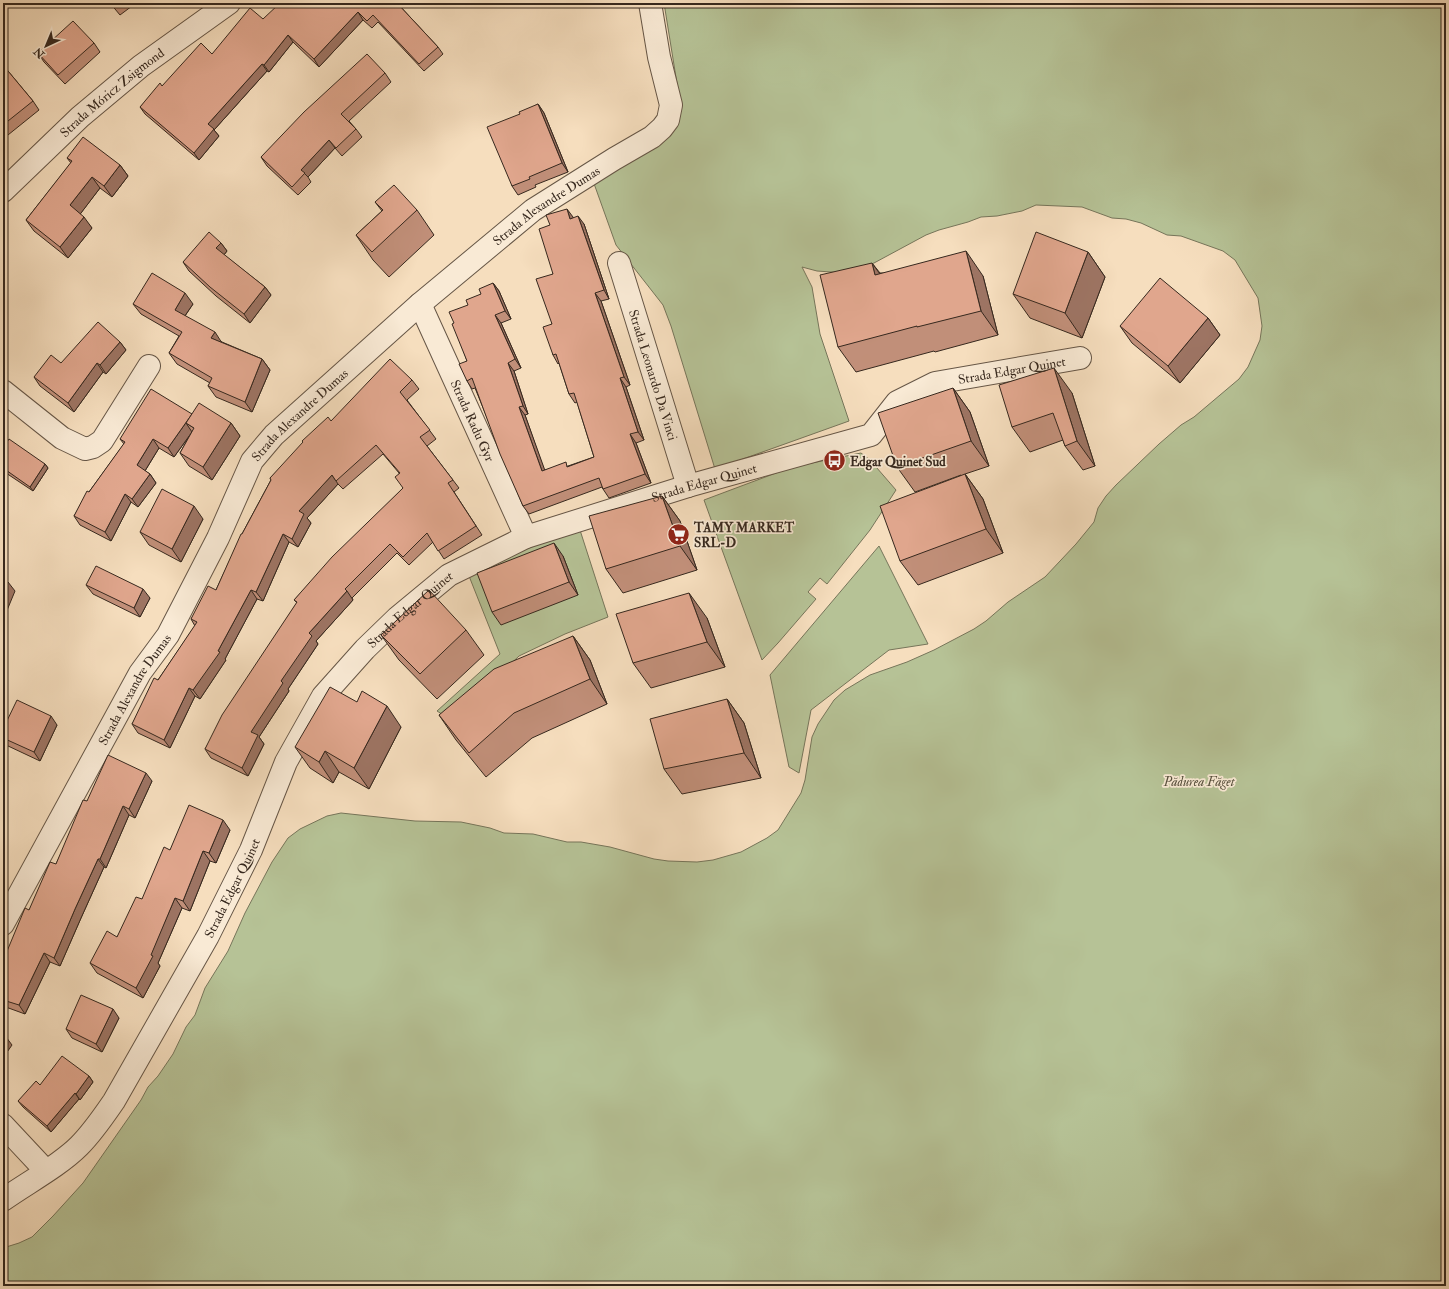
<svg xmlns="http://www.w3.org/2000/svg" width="1449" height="1289" font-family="'IM FELL Double Pica',serif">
<rect width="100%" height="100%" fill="#f6debe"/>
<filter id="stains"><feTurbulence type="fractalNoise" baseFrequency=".005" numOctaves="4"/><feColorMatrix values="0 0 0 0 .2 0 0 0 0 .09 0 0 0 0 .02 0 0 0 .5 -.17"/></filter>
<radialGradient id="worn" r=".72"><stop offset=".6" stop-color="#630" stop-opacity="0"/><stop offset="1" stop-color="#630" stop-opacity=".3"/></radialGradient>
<g fill="#b6c296" stroke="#76755a">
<polygon points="664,3 1446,3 1446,1286 3,1286 3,1248 19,1243 32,1237 53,1216 83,1183 141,1100 148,1087 158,1076 173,1054 186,1027 195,1015 205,988 228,951 245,913 272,862 288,838 300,829 327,816 341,813 415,821 461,822 490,828 504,833 533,834 567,842 581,842 610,847 654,859 668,861 697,862 713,860 741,852 767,838 778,830 801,793 805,780 812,737 818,724 834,700 845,690 870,675 907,662 934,650 974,629 986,621 1008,602 1045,577 1076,544 1094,522 1098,508 1106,496 1116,485 1159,444 1181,425 1194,417 1239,379 1248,367 1260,340 1262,326 1258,298 1235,260 1223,251 1181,236 1167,235 1141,223 1126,219 1112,218 1082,207 1036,205 1022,211 997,216 981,217 968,222 939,230 926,235 874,263 845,273 817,271 802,267 812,287 820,334 849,421 715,469 671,326 663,305 616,245 592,178 671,125 679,96"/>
<polygon points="861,453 870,460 896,490 870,530 827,584 820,578 808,592 816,599 778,643 762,660 704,500 792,467"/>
<polygon points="579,527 608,617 565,634 519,656 497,677 445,716 437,711 500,654 467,571"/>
<polygon points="879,546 928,644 889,650 811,710 799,773 789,767 770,675"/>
</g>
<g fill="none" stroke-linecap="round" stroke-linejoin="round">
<defs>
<g id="minor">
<path id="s1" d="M3,191L80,117L141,66L229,3"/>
<path id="s2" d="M619,263L688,486"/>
<path id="s3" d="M420,304L526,537"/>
<polyline points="3,391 62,438 85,449 93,447 102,441 149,366"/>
<path id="s4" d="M3,924L140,673L168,635L218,538L252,461L274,435L420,304L533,210L614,159L652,137L662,128L668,120L671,105L659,57L650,3"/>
<polyline points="3,1125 46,1171"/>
<path id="s5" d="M3,1200C27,1183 59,1166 79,1146C93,1132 103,1117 114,1101L208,936L251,850L286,762L323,696L365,649L397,618L449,575L526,537L688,486L871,435L897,402L935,383L1080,358"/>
</g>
</defs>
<use href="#minor" stroke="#665646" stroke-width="24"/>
<use href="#minor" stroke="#f9ead5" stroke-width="22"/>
</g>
<g fill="#c18f79" stroke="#36281e">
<polygon points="110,3 136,3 120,15"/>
<polygon points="397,3 438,47 443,54 424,71 378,22 372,28 363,20 319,67 293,42 269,72 267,71 214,130 219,136 199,160 145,114 140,107 162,86 212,54 263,19"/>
<polygon points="94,43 100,52 65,84 44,62 38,53"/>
<polygon points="3,65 33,101 39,110 3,139"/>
<polygon points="385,73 391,82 349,121 356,129 362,137 342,156 335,148 308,177 311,182 298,195 267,166 261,157"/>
<polygon points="538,104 544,113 568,172 535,185 536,187 518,195 512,186 520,114"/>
<polygon points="67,158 120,165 128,176 112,197 100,188 80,214 92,228 68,258 34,231 26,220 71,163"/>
<polygon points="375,202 417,210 434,235 389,277 373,260 356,235 382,211"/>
<polygon points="573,217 573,218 584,224 609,299 601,301 630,385 626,387 644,440 636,443 651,483 609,498 603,489 602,487 529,514 523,506 475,388 472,389 467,381 467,361 454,323 481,294 493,283 499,291 511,319 501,323 521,368 514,371 528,414 525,415 544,470 568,466 594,457 577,402 575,403 569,394 559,363 558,364 553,355 552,324 553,274"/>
<polygon points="221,243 227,251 224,255 265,287 271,295 250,323 216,296 189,271 183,262"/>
<polygon points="1088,252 1105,277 1082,338 1030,318 1013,294"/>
<polygon points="872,263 880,273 983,276 998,335 935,352 934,351 856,372 838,347"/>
<polygon points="133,304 193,304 185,316 222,342 262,359 270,370 252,412 216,397 208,386 210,383 177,364 169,353 179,336 141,314"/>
<polygon points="1208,318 1220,335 1180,383 1132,343 1120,326"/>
<polygon points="120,342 126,350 106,374 103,372 74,412 40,386 34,377 61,363"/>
<polygon points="412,380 419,389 407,400 436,439 427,446 459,488 454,492 482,535 444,559 433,542 409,565 397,553 352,598 353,600 316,641 318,644 288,689 289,691 259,737 264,744 248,776 211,758 205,749 297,603 294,600 403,488 399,473 383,454 343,489 338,484 307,518 311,523 298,547 289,542 263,601 257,599 225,659 226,660 200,699 195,696 170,748 138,733 132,724 158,680 195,626 191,619 216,590 242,534 271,480 270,478 331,421"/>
<polygon points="953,388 970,412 989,466 965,474 983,499 1003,553 918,585 900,561 961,475 915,492 897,467"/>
<polygon points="1072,393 1095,466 1083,470 1065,446 1063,440 1030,452 1012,427"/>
<polygon points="192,414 231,423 240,436 212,480 189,466 180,453 190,435 174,457 159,448 145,471 150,474 156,483 138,507 131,502 111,541 80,525 74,516 89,492 124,444 120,439"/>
<polygon points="3,448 45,464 48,468 33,491 3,471"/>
<polygon points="662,496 680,521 697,570 623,593 606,569"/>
<polygon points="203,519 181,562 149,545 140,532"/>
<polygon points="563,556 578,595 501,625 492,612"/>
<polygon points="86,585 150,598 140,617 93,594"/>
<polygon points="707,618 725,667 651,688 633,663"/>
<polygon points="466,630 484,655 437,699 399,660 381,635"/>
<polygon points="573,636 590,660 607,704 532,738 486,777 456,740 439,715"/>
<polygon points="727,699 744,723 761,778 682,794 664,769"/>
<polygon points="357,702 401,727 369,789 339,772 333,783 310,768 295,747"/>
<polygon points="57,725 40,761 6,745 3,741 3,729"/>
<polygon points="152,781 135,818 129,815 106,868 104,867 81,918 60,966 50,962 25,1014 3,1006 3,955 5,956 29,910 56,864 87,801"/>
<polygon points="230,830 216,863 210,861 190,911 182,908 158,963 160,966 143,998 97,973 90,963 117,937 142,899"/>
<polygon points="119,1018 102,1052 72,1038 66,1029"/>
<polygon points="89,1076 93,1082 80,1100 79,1099 51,1132 23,1107 18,1101 40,1085"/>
</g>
<g fill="#9d7463" stroke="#36281e">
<polygon points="358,12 363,20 319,67 314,59"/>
<polygon points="288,35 293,42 269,72 264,65"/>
<polygon points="262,64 267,71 214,130 219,136 199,160 194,153 208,124"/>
<polygon points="538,104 544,113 568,172 562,163"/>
<polygon points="329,140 335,148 308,177 301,170"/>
<polygon points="120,165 128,176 112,197 104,186"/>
<polygon points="92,177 100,188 78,217 70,205"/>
<polygon points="567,209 573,217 576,227 570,219"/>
<polygon points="578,216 584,224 609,299 604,290"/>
<polygon points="84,217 92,228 68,258 60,247"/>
<polygon points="221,243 227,251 222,257 216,248"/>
<polygon points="966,251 983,276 998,335 981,311"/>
<polygon points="1088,252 1105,277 1082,338 1065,313"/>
<polygon points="872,263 890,288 875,275"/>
<polygon points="493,283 499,291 511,319 505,311"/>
<polygon points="265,287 271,295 250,323 244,314"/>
<polygon points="185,293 193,304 182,320 175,310"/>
<polygon points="595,293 601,301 630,385 624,377"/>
<polygon points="495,315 501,323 521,368 515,359"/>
<polygon points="1208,318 1220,335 1180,383 1168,366"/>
<polygon points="215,332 222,343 211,338"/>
<polygon points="120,342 126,350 106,374 100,365"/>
<polygon points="262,359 270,370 252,412 245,402"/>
<polygon points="97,363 103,372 74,412 68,403"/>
<polygon points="508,363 514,371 528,414 523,406"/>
<polygon points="1054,368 1072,393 1095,466 1077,441"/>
<polygon points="620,378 626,387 644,440 638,432"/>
<polygon points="953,388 970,412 989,466 971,441"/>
<polygon points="519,407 525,415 548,479 542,471"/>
<polygon points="192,414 194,428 186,423 192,432 174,457 168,448"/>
<polygon points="231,423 240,436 212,480 203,467"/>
<polygon points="630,434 636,443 651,483 645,474"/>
<polygon points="153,439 159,448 143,474 137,465"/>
<polygon points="45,464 48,468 33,491 30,487"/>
<polygon points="150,474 156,483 138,507 132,499"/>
<polygon points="965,474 983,499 1003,553 986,529"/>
<polygon points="332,475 338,484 307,518 311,523 298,547 292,539 299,511"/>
<polygon points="125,494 131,502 111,541 105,532"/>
<polygon points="662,496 680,521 697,570 680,546"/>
<polygon points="194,506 203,519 181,562 172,549"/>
<polygon points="283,534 289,542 263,601 256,592"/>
<polygon points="554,543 563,556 578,595 569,582"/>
<polygon points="8,582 15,591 3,620 3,596"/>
<polygon points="143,589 150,598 140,617 134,608"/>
<polygon points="251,590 257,599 225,659 226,660 200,699 193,690 218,651"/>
<polygon points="347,591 353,600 316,641 318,644 288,689 289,691 259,737 264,744 248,776 242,768 251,732 309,633"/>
<polygon points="689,593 707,618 725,667 707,642"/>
<polygon points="573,636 590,660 607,704 590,679"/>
<polygon points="189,688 195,696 170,748 164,740"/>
<polygon points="727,699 744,723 761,778 744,753"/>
<polygon points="387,706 401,727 369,789 354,768"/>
<polygon points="51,716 57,725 40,761 34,752"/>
<polygon points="325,751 339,772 333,783 319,762"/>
<polygon points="146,773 152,781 135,818 129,809"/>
<polygon points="123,806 129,815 106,868 100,859"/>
<polygon points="223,820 230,830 216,863 209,853"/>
<polygon points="203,851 210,861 190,911 183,901"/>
<polygon points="98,859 104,867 81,918 60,966 54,958 75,909"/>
<polygon points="175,898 182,908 158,963 160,966 143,998 136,988"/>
<polygon points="44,953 50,962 25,1014 19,1005"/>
<polygon points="113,1009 119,1018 102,1052 96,1044"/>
<polygon points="6,1037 12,1045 3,1058 3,1041"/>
<polygon points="89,1076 93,1082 80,1100 76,1094"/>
<polygon points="75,1093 79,1099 51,1132 47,1126"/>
</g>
<g fill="#e0a68d" stroke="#36281e">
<polygon points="111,3 119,3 114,7"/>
<polygon points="280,3 397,3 438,47 419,64 373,15 367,21 358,12 314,59 288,35 264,65 262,64 208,124 214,129 194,153 140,107 160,83 162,86 201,43 212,54 250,8 263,19"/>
<polygon points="73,21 94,43 58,75 38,53"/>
<polygon points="367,54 385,73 341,114 356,129 336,148 329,140 301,170 305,173 292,187 261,157 304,112"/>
<polygon points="3,65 33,101 3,125"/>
<polygon points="538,104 562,163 529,177 530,179 512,186 487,127 520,114 519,112"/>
<polygon points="83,137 120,165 104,186 92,177 70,205 84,217 60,247 26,220 72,161 67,158"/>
<polygon points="394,185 417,210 372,252 356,235 383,210 375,202"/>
<polygon points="567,209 570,219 578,216 604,290 595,293 624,377 620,378 638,432 630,434 645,474 603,489 599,478 523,506 500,454 472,378 467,381 459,364 467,361 452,324 454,323 449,312 468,305 466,300 481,294 479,289 493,283 505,311 495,315 515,359 508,363 523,406 519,407 542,471 566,462 567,467 594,457 574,393 569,394 556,354 553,355 543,327 552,324 536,279 553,274 539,229 550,225 546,215"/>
<polygon points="209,232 221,243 216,248 265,287 244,314 210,287 183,262"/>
<polygon points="1036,232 1088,252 1065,313 1013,294"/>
<polygon points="966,251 981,311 917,327 917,326 838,347 820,275 872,263 875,275"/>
<polygon points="152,273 185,293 175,310 215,332 211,338 262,359 245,402 208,386 212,378 169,353 182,332 133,304"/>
<polygon points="1160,278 1208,318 1168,366 1120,326"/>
<polygon points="98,322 120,342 100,365 97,363 68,403 34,377 51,355 61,363"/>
<polygon points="390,359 412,380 400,392 430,430 420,437 453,480 448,483 476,526 438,551 427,533 403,557 390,544 345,589 347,591 309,633 312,636 281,681 283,683 251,732 258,735 242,768 205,749 222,715 297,602 294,600 332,557 403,488 395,477 400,473 376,445 336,481 332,475 299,511 304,514 292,539 283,534 256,592 251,590 218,651 220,652 193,690 189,688 164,740 132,724 154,678 158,680 197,622 191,619 208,586 216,590 241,534 242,534 271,480 270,478 303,442 302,441 328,417 331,421"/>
<polygon points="1054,368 1077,441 1065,446 1053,413 1012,427 999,385"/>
<polygon points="953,388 971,441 897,467 878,413"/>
<polygon points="151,389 192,414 168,448 153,439 137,465 150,474 132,499 125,494 105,532 74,516 87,491 89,492 125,442 120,439"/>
<polygon points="199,403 231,423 203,467 180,453 194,428 186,423"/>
<polygon points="9,439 45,464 30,487 3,468 3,448"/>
<polygon points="965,474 986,529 900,561 880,506"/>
<polygon points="162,489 194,506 172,549 140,532"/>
<polygon points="662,496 680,546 606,569 589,516"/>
<polygon points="554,543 569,582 492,612 477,573"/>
<polygon points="96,566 143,589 134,608 86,585"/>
<polygon points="3,580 8,582 3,596"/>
<polygon points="429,590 466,630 420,674 381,635"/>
<polygon points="689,593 707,642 633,663 616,614"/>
<polygon points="573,636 590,679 514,713 469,753 439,715 494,669"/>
<polygon points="330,687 357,702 362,691 387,706 354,768 325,751 319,762 295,747"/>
<polygon points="727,699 744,753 664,769 650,719"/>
<polygon points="17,700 51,716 34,752 3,738 3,729"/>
<polygon points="108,755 146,773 129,809 123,806 100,859 98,859 75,909 54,958 44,953 19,1005 3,1000 3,955 5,956 25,908 29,910 50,862 56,864 83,800 87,801"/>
<polygon points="189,805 223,820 209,853 203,851 183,901 175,898 151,955 153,956 136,988 90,963 107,931 117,937 136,897 142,899 164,847 170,850"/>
<polygon points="81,995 113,1009 96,1044 66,1029"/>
<polygon points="3,1034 6,1037 3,1041"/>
<polygon points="62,1056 89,1076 76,1094 75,1093 47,1126 18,1101 36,1081 40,1085"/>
</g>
<defs>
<symbol id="bus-disc" viewBox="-11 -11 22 22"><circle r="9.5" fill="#8f2418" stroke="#f9ead5"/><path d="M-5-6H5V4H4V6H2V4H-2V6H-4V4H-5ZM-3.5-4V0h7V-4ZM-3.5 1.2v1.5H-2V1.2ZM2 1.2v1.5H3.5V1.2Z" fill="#fff"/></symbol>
<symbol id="supermarket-disc" viewBox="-11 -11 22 22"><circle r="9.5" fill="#8f2418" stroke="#f9ead5"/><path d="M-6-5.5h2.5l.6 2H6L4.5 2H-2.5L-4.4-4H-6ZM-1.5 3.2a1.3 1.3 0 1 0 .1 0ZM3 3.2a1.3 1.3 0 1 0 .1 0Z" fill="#fff"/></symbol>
</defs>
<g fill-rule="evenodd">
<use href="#bus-disc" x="822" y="448" width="25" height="25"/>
<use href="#supermarket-disc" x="666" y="522" width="25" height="25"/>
</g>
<g text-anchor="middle" stroke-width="3.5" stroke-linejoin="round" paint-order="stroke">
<g font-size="13" fill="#36281e" stroke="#f9ead5">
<text dy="5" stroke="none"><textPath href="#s1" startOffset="147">Strada Móricz Zsigmond</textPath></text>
<text dy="5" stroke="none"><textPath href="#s4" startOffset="917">Strada Alexandre Dumas</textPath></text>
<text dy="5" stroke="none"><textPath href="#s5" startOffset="1390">Strada Edgar Quinet</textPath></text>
<text dy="5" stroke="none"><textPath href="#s2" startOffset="117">Strada Leonardo Da Vinci</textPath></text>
<text dy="5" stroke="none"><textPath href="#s4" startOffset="593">Strada Alexandre Dumas</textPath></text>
<text dy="5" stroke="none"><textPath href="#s3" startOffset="128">Strada Radu Gyr</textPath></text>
<text dy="5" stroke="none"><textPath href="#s5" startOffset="1054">Strada Edgar Quinet</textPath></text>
<text dy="5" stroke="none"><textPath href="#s5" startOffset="730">Strada Edgar Quinet</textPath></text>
<text dy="5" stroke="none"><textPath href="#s4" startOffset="269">Strada Alexandre Dumas</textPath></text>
<text dy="5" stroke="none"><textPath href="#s5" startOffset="394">Strada Edgar Quinet</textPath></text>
</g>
<g font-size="13" font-weight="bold" fill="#36281e" stroke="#f9ead5" text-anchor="start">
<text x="850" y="466">Edgar Quinet Sud</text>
<text x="694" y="532">TAMY MARKET<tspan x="694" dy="15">SRL-D</tspan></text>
</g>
<g font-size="13" font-style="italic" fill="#564e3c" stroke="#f9ead5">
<text x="1199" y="786">Pădurea Făget</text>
</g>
</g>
<rect width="1449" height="1289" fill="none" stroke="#f6debe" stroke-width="16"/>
<rect x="4" y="4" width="1441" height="1281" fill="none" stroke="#36281e" stroke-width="2"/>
<rect x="8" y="8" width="1433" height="1273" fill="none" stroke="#36281e"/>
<g transform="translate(46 46) rotate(224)" stroke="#f9ead5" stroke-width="3" paint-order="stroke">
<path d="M0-3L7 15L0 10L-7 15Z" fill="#36281e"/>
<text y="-6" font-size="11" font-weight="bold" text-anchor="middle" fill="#36281e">N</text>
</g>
<rect width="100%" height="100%" filter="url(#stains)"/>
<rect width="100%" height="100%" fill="url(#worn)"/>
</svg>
